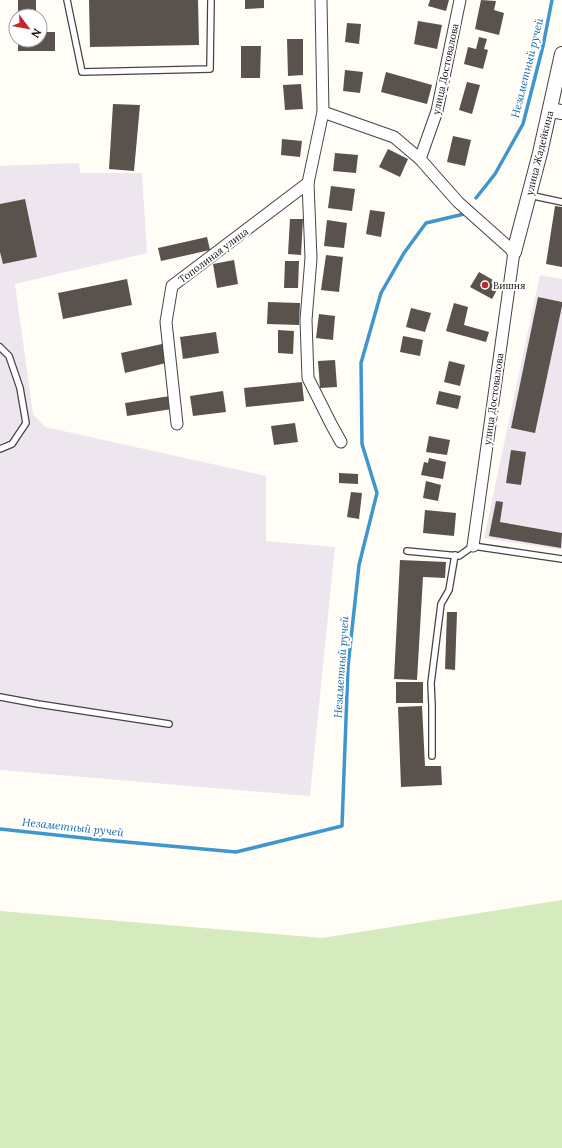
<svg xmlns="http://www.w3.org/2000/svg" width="562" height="1148" font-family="Lora,serif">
<rect width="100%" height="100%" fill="#fffdf5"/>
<g fill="#eee6ef">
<polygon points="79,163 80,173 142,173 147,253 15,284 33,414 45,427 266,476 266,541 335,547 310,796 0,770 0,166"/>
<polygon points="540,275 562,279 562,550 484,538"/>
</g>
<polygon fill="#d5ebbd" points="562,900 562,1148 0,1148 0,911 322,938"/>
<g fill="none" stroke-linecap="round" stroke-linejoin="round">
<g stroke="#3f96cf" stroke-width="3.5">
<polyline points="476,198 495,174 523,124 543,46 552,0"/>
<polyline points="0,829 93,839 236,852 342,826 348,666 359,565 377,493 362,444 361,363 381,293 404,253 426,223 464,214"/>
</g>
</g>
<g fill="#5a524d">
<rect x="18" y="0" width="18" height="16"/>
<polygon points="89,0 198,0 199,45 90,47"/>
<polygon points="245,0 264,0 264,8 245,9"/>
<polygon points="430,0 449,0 446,11 428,6"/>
<polygon points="481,0 496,1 494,10 504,13 499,35 475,29"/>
<polygon points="418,21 442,25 437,49 414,44"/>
<polygon points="347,23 361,24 359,44 345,42"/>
<polygon points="40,32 55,32 55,51 18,51 18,40 40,40"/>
<polygon points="479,37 487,39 484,49 488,50 483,69 464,64 468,47 476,49"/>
<polygon points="287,39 303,39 303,75 288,76"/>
<polygon points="241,46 261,46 260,78 241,78"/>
<polygon points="345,70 363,72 360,93 343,91"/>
<polygon points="386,72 432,85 427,104 381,92"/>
<polygon points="467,82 480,85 472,114 459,110"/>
<polygon points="301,84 303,109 285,110 283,85"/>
<polygon points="113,104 140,105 134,171 109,169"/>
<polygon points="453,136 471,140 465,166 447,162"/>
<polygon points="282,139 302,141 300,157 281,155"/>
<polygon points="388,149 408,159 400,177 379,167"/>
<polygon points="335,153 358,155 356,173 333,171"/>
<polygon points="331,186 355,189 352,211 328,208"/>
<polygon points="25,199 37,257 3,264 0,252 0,204"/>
<polygon points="555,206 562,207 562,267 546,264"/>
<polygon points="370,210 385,212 381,237 366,234"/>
<polygon points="290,219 303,219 301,255 288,254"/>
<polygon points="327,220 347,223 344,248 324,246"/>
<polygon points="207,237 210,250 161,261 158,248"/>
<polygon points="326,255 343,257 339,292 321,290"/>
<polygon points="234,260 238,284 217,288 213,264"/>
<polygon points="285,261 299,261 298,288 284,288"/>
<polygon points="479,272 500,284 492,299 470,287"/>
<polygon points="127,279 132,305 63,319 58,293"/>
<polygon points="538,297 562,302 562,306 535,433 511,428"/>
<polygon points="268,302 300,303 299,325 267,324"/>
<polygon points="454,303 468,307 464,325 489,332 486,342 446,331"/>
<polygon points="411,308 431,313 425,332 406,327"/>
<polygon points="319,314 335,316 333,340 316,338"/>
<polygon points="278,330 294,331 293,354 278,353"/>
<polygon points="216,332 219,353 183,359 180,337"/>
<polygon points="403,336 423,340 420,356 400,352"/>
<polygon points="162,344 166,363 125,373 121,353"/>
<polygon points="335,360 337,387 320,388 318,361"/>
<polygon points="449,361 465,365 460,386 444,382"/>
<polygon points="302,382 304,401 246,407 244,388"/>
<polygon points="223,391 226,412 193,416 190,396"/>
<polygon points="439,391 461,396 458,409 436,404"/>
<polygon points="170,396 172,409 127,416 125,403"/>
<polygon points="295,423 298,442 274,445 271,426"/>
<polygon points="429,436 450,440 447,455 426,452"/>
<polygon points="511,450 526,452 521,485 506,483"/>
<polygon points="429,458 446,462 443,479 421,475 424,462 428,463"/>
<polygon points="339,473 358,474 358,484 339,483"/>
<polygon points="426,481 441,485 438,501 423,498"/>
<polygon points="351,492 362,493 359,519 347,517"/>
<polygon points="496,501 503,502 500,522 562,533 561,548 489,536"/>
<polygon points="425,510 456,513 454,536 423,533"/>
<polygon points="400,560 446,562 445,578 423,577 417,680 394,679"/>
<polygon points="447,612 457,612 455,670 445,669"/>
<rect x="396" y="682" width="27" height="21"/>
<polygon points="422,706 425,766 441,766 442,785 401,787 398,707"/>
</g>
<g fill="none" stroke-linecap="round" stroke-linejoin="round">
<defs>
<g id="service">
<polyline points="67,0 82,72 210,69 211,0"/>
<polyline points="529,195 562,202"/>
<polyline points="0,347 9,356 20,388 26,423 12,444 0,449"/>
<polyline points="407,551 459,556 473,546 562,559"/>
<polyline points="0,697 38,704 169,724"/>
<polyline points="432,756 432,706 431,683 441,604 449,590 455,555"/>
</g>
<g id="minor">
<polyline points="323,112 394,137 420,159 458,202 514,252 473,546"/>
<polyline points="420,159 437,111 460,0"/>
<polyline points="308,183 311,258 306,320 308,378 331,424 341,442"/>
<polyline points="177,424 166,322 172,286 308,183 323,112 321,0"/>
</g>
<g id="tertiary">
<polyline points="550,110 562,112"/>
<polyline points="514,252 540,153 562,54"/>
</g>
</defs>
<use href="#service" stroke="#444" stroke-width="8"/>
<use href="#minor" stroke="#444" stroke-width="13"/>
<use href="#tertiary" stroke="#444" stroke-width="16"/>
<use href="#service" stroke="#fff" stroke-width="5.5"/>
<use href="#minor" stroke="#fff" stroke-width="11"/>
<use href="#tertiary" stroke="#fff" stroke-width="14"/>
</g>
<circle fill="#c4262e" stroke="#fff" stroke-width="1.5" cx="485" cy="285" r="4"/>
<g text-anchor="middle" stroke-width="4" stroke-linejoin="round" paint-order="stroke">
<g font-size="10" fill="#111" stroke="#fff">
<text transform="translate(445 69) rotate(-78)" y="4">улица Достовалова</text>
<text transform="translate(539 153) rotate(-76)" y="4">улица Жадейкина</text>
<text transform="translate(213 255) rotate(-37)" y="4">Тополиная улица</text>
<text transform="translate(493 399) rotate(-82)" y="4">улица Достовалова</text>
</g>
<g font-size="10" fill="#111" stroke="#fff" text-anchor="start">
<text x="493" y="289">Вишня</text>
</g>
<g font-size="11" font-style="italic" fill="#1768a6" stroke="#fff">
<text transform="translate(527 68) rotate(-76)" y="4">Незаметный ручей</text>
<text transform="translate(341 667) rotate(-86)" y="4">Незаметный ручей</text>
<text transform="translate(73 827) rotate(6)" y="4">Незаметный ручей</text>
</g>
</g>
<g transform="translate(28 28) rotate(122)"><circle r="19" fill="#ffffff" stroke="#a0a0a0"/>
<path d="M0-3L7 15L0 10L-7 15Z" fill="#c4262e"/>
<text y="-6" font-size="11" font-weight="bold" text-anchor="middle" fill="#111111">N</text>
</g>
</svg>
